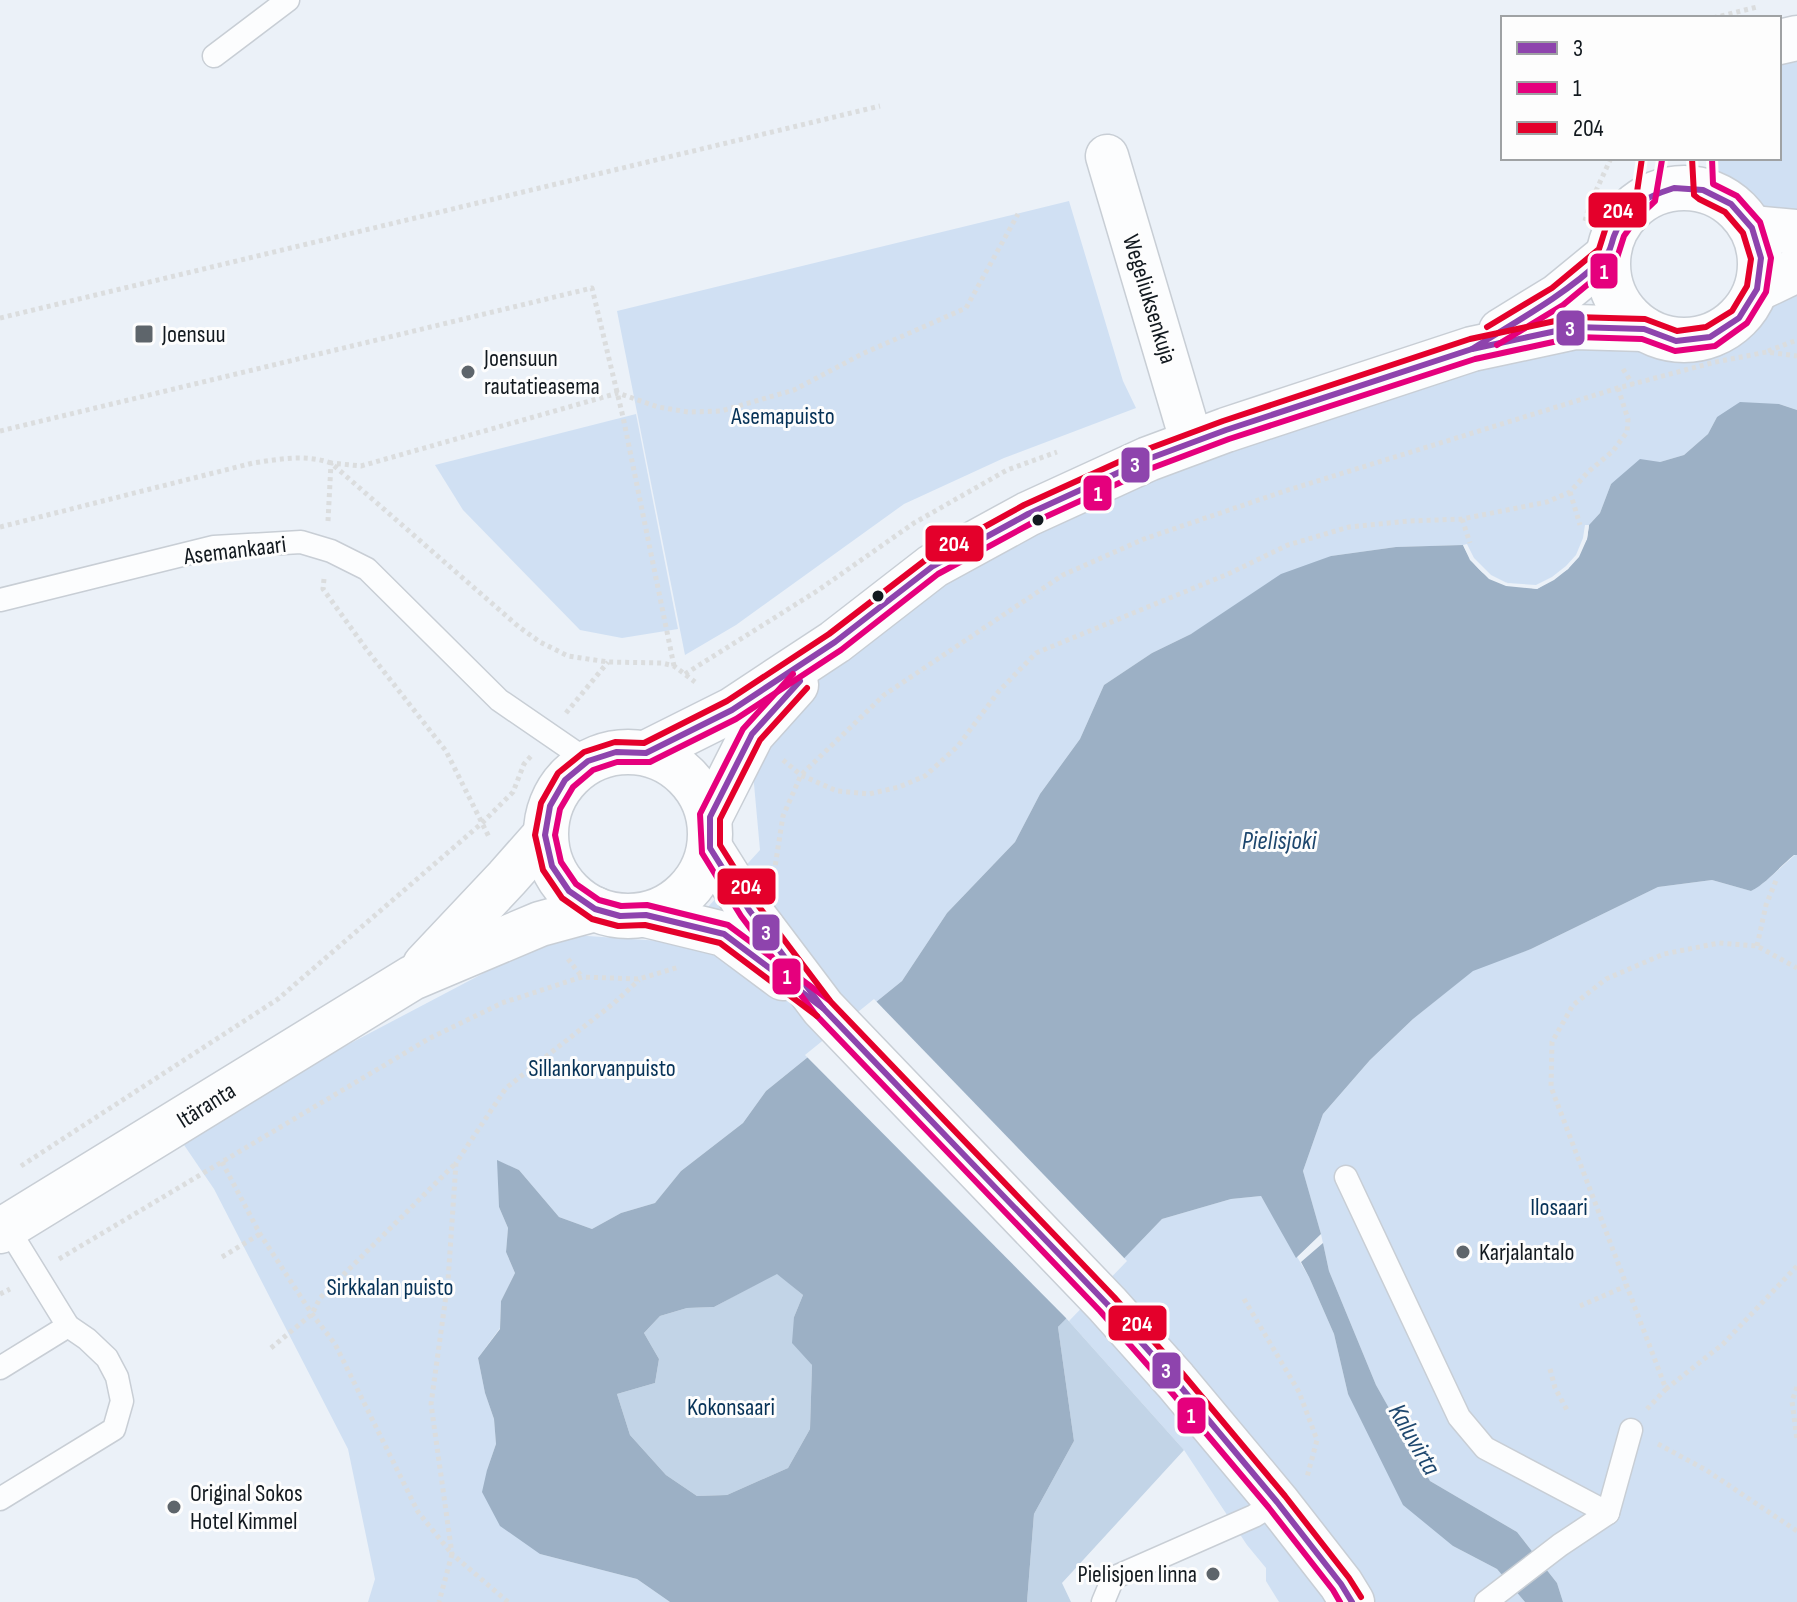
<svg xmlns="http://www.w3.org/2000/svg" width="1797" height="1602" font-family="'Sofia Sans Condensed',sans-serif">
<rect width="100%" height="100%" fill="#ebf1f8"/>
<g fill="#d0e0f3">
<polygon points="1797,59 1797,410 1779,404 1717,417 1708,434 1684,455 1660,462 1611,484 1600,513 1589,525 1579,557 1537,589 1489,579 1463,545 1396,547 1331,556 1191,634 1152,653 1104,685 1080,739 1040,794 1015,842 947,913 902,981 766,1091 743,1123 681,1171 655,1203 621,1213 592,1229 559,1217 519,1170 498,1161 499,1207 508,1228 506,1252 515,1273 501,1301 500,1328 478,1358 485,1393 494,1419 496,1444 487,1470 540,1554 637,1579 670,1602 368,1602 375,1579 348,1449 214,1189 182,1142 313,1063 558,934 676,942 760,850 751,751 843,645 1033,521 1474,363 1646,339 1679,350 1728,336 1765,293 1760,224 1715,177 1714,158 1779,158 1779,63"/>
<polygon points="1069,201 1123,381 1136,408 1004,458 904,504 736,625 685,655 617,311"/>
<polygon points="636,414 678,629 622,638 580,630 463,510 435,465"/>
<path d="M1795,855H1797V1602H1563L1557,1583L1517,1532L1430,1481L1376,1385L1329,1271L1321,1234L1303,1171L1323,1114L1370,1060L1413,1019L1473,970L1531,949L1658,887L1712,880L1751,891C1768,882 1780,867 1795,855Z"/>
<polygon points="1261,1196 1309,1277 1334,1334 1348,1394 1453,1546 1497,1569 1525,1602 1279,1602 1266,1581 1266,1568 1247,1545 1184,1450 1066,1318 1162,1219 1231,1199"/>
</g>
<g fill="#c2d4e7">
<polygon points="777,1273 803,1295 794,1317 812,1365 810,1429 788,1468 727,1495 697,1496 666,1475 630,1435 617,1394 655,1383 659,1359 644,1333 660,1316 687,1308 714,1307"/>
<polygon points="1066,1318 1184,1450 1062,1583 1071,1602 1027,1602 1034,1514 1074,1441 1058,1327"/>
</g>
<g fill="#9cb0c5" fill-rule="evenodd">
<path d="M1740,402L1779,404L1797,410V855H1794C1779,867 1768,882 1751,891L1712,880L1658,887L1531,949L1473,971L1413,1019L1370,1060L1323,1114L1303,1171L1321,1234L1296,1258L1261,1196L1231,1199L1162,1219L1058,1327L1074,1441L1034,1514L1027,1602H670L637,1579L540,1554L500,1526L482,1492L487,1470L496,1444L494,1419L485,1393L478,1358L500,1329L501,1301L515,1273L506,1252L508,1228L499,1207L497,1160L519,1170L559,1217L592,1229L621,1213L655,1203L681,1171L743,1123L766,1091L902,981L947,913L1015,842L1040,794L1080,739L1104,685L1152,653L1191,634L1281,574L1331,556L1396,547L1463,545C1482,584 1498,581 1537,589L1568,569L1587,539L1589,525L1600,513L1611,484L1640,459L1660,462L1684,455L1708,434L1717,417ZM777,1274L803,1295L794,1317L792,1343L812,1365L810,1429L788,1468L727,1495L697,1496L666,1475L630,1435L617,1394L655,1383L659,1359L644,1333L660,1316L687,1308L714,1307Z"/>
<polygon points="1323,1243 1329,1271 1376,1385 1430,1481 1517,1532 1557,1583 1563,1602 1525,1602 1497,1569 1453,1546 1403,1505 1348,1394 1334,1334 1309,1277 1301,1262"/>
</g>
<g fill="#ebf1f8">
<polygon points="1585,525 1589,525 1587,539 1579,557 1568,569 1554,580 1537,589 1506,586 1489,579 1470,560 1463,545 1467,544 1474,558 1491,575 1507,583 1536,585 1552,577 1566,566 1576,555 1583,538"/>
<polygon points="874,999 1127,1261 1069,1321 805,1055"/>
</g>
<g fill="none" stroke-linecap="round" stroke-linejoin="round">
<defs>
<g id="lane">
<polyline points="214,56 288,0"/>
<polyline points="0,600 214,547 301,542 331,551 367,569 499,700 588,761"/>
<polyline points="1346,1177 1459,1417 1485,1448 1608,1513"/>
<polyline points="0,1368 68,1326"/>
<polyline points="0,1499 114,1429 122,1401 117,1377 107,1358 87,1339 68,1326 7,1227"/>
<polyline points="1103,1602 1113,1578 1254,1516 1277,1502"/>
<polyline points="1486,1602 1560,1545 1608,1513 1631,1430"/>
</g>
<polyline id="street" points="1107,156 1192,443"/>
<g id="secondary">
<polyline points="1779,42 1797,38"/>
<circle cx="1684" cy="264" r="76"/>
<polyline points="1752,228 1797,232"/>
<polyline points="1757,289 1797,270"/>
<polyline points="1501,331 1558,296 1608,255"/>
<circle cx="628" cy="834" r="82"/>
<polyline points="646,753 732,710 835,642 933,566 1028,514 1148,459 1226,430 1472,349 1575,327 1644,329"/>
<polyline points="710,817 752,734 796,685"/>
<polyline points="710,848 749,910 823,1008 1107,1304 1175,1380 1277,1502 1341,1584 1352,1602"/>
<polyline points="646,915 724,934 783,978"/>
<polyline points="425,965 507,878 545,835"/>
<polyline points="0,1231 412,978 540,924 595,909"/>
</g>
</defs>
<use href="#lane" stroke="#c8ced5" stroke-width="25"/>
<use href="#street" stroke="#c8ced5" stroke-width="45"/>
<use href="#secondary" stroke="#c8ced5" stroke-width="47"/>
<g stroke="#dbddde" stroke-width="5" stroke-dasharray="4 4" stroke-linecap="butt">
<polyline points="1713,18 1757,7"/>
<polyline points="1585,221 1589,206 1611,158"/>
<polyline points="0,318 880,106"/>
<polyline points="1768,351 1797,340"/>
<polyline points="1623,369 1633,385"/>
<polyline points="0,431 592,288 623,417 674,666"/>
<polyline points="1570,492 1580,525"/>
<polyline points="1462,519 1470,543"/>
<polyline points="328,521 331,463 361,466 618,393 658,407 688,412 721,411 794,390 862,354 966,308 1018,214"/>
<path d="M0,527L253,463C280,459 305,454 331,463L519,627L540,642L568,656L608,662L662,663L674,666L695,682"/>
<polyline points="324,579 323,589 367,650 446,751 489,837"/>
<polyline points="685,674 817,591 914,523 1007,470 1057,452"/>
<polyline points="566,713 608,662"/>
<polyline points="783,760 801,775 837,791 869,794 899,787 925,776 958,746 999,691 1036,653 1228,574 1288,545 1349,527 1409,521 1462,519 1547,502 1570,492 1588,472 1613,451 1627,432 1628,419 1618,388"/>
<polyline points="774,873 783,816 801,775 884,695 1063,575 1144,539 1285,491 1618,388 1715,362 1767,352 1797,356"/>
<polyline points="1757,946 1766,905 1777,878"/>
<polyline points="568,959 582,977"/>
<polyline points="222,1162 260,1234 312,1314 335,1344 418,1512 452,1554 439,1602"/>
<polyline points="21,1166 278,999 482,823 513,792 524,764 532,755"/>
<polyline points="222,1257 260,1234"/>
<polyline points="59,1259 430,1038 502,1003 582,977 639,979 679,967"/>
<polyline points="0,1294 10,1289"/>
<polyline points="1244,1299 1299,1392 1317,1440 1307,1477"/>
<polyline points="1580,1306 1626,1286"/>
<polyline points="271,1348 312,1314 320,1298 456,1163"/>
<polyline points="1550,1369 1555,1388 1567,1410"/>
<polyline points="1797,1387 1792,1401 1797,1440"/>
<polyline points="1666,1389 1723,1344 1797,1266"/>
<polyline points="1647,1409 1666,1389 1551,1087 1552,1042 1573,1005 1606,979 1664,954 1719,943 1757,946 1797,968"/>
<polyline points="1658,1444 1706,1470 1797,1531"/>
<polyline points="508,1602 452,1554 431,1404 448,1281 456,1163 506,1088 614,1003 639,980"/>
</g>
<use href="#lane" stroke="#fcfdfe" stroke-width="22"/>
<use href="#street" stroke="#fcfdfe" stroke-width="42"/>
<use href="#secondary" stroke="#fcfdfe" stroke-width="44"/>
<defs>
<g id="bus-1">
<path d="M1674,188L1703,190L1731,204L1752,228L1761,258L1757,289L1739,318L1710,337L1676,341L1644,329L1575,327L1472,349C1517,321 1565,295 1604,258C1611,252 1611,244 1614,236C1625,206 1646,197 1674,188Z"/>
<polyline points="800,681 752,734 710,817 710,848 749,910 823,1008 1107,1304 1175,1380 1277,1502 1341,1584 1352,1602"/>
<polyline points="823,1008 724,934 646,915 620,916 595,909 569,891 552,866 545,835 550,806 565,780 588,761 616,752 646,753 732,710 835,642 933,566 1028,514 1148,459 1226,430 1472,349"/>
</g>
<g id="bus-2">
<polyline points="1497,345 1563,305 1616,261 1624,236 1636,219 1655,201 1662,160"/>
<polyline points="793,674 743,729 700,814 702,853 741,916 816,1015 1100,1311 1167,1387 1269,1508 1333,1590 1340,1602"/>
<polyline points="829,1000 728,925 647,905 621,906 599,900 576,884 561,862 555,835 560,809 573,787 593,770 617,762 650,762 736,719 841,650 938,574 1032,523 1152,468 1229,439 1475,359 1576,337 1642,339 1675,351 1715,346 1747,323 1766,292 1771,258 1760,222 1737,196 1713,184 1712,158"/>
</g>
<g id="bus-3">
<polyline points="1487,327 1552,288 1599,249 1606,227 1620,207 1637,192 1642,158"/>
<polyline points="807,688 760,740 720,819 720,845 757,904 831,1002 1114,1297 1182,1373 1285,1496 1349,1578 1361,1597"/>
<polyline points="817,1016 720,943 645,925 618,926 592,919 562,898 543,870 535,835 541,803 558,773 584,752 615,742 644,743 727,701 829,634 928,558 1024,505 1145,450 1223,421 1470,339 1574,317 1645,319 1677,331 1706,327 1732,311 1747,286 1751,259 1743,233 1725,212 1699,199 1694,195 1692,158"/>
</g>
</defs>
<use href="#bus-1" stroke="#fdfdfd" stroke-width="12"/>
<use href="#bus-2" stroke="#fdfdfd" stroke-width="12"/>
<use href="#bus-3" stroke="#fdfdfd" stroke-width="12"/>
<use href="#bus-1" stroke="#8e44ad" stroke-width="6"/>
<use href="#bus-2" stroke="#e5007d" stroke-width="6"/>
<use href="#bus-3" stroke="#e4002b" stroke-width="6"/>
</g>
<g fill="#5e656b" stroke="#fdfdfd" stroke-width="3">
<rect x="134" y="324" width="20" height="20" rx="4"/>
<circle cx="468" cy="372" r="8"/>
<circle cx="1463" cy="1252" r="8"/>
<circle cx="174" cy="1507" r="8"/>
<circle cx="1213" cy="1574" r="8"/>
</g>
<g fill="#12191f" stroke="#fdfdfd" stroke-width="3">
<circle cx="1038" cy="520" r="7"/>
<circle cx="878" cy="596" r="7"/>
</g>
<g text-anchor="middle" stroke-width="6" stroke-linejoin="round" paint-order="stroke">
<g font-size="24" fill="#12191f" stroke="#fdfdfd">
<text transform="translate(1150 299) rotate(73)" y="8">Wegeliuksenkuja</text>
<text transform="translate(235 550) rotate(-7)" y="8">Asemankaari</text>
<text transform="translate(206 1105) rotate(-32)" y="8">Itäranta</text>
</g>
<g font-size="24" fill="#12191f" stroke="#fdfdfd" text-anchor="start">
<text x="162" y="342">Joensuu</text>
<text x="484" y="366">Joensuun<tspan x="484" dy="28">rautatieasema</tspan></text>
<text x="1479" y="1260">Karjalantalo</text>
<text x="190" y="1501">Original Sokos<tspan x="190" dy="28">Hotel Kimmel</tspan></text>
<text x="1197" y="1582" text-anchor="end">Pielisjoen linna</text>
</g>
<g font-size="24" fill="#063257" stroke="#fdfdfd">
<text x="783" y="424">Asemapuisto</text>
<text x="602" y="1076">Sillankorvanpuisto</text>
<text x="1559" y="1215">Ilosaari</text>
<text x="390" y="1295">Sirkkalan puisto</text>
<text x="731" y="1415">Kokonsaari</text>
</g>
<g font-size="26" font-style="italic" fill="#1e476e" stroke="#fdfdfd">
<text x="1279" y="849">Pielisjoki</text>
<text transform="translate(1415 1439) rotate(60)" y="9">Kaluvirta</text>
</g>
</g>
<g stroke="#fdfdfd" stroke-width="3">
<rect x="1587" y="191" width="61" height="38" rx="8" fill="#e4002b"/>
<rect x="1589" y="252" width="30" height="38" rx="8" fill="#e5007d"/>
<rect x="1555" y="309" width="31" height="38" rx="8" fill="#8e44ad"/>
<rect x="1120" y="446" width="31" height="38" rx="8" fill="#8e44ad"/>
<rect x="1082" y="474" width="31" height="38" rx="8" fill="#e5007d"/>
<rect x="924" y="524" width="61" height="39" rx="8" fill="#e4002b"/>
<rect x="716" y="867" width="61" height="39" rx="8" fill="#e4002b"/>
<rect x="751" y="913" width="30" height="39" rx="8" fill="#8e44ad"/>
<rect x="771" y="957" width="31" height="39" rx="8" fill="#e5007d"/>
<rect x="1107" y="1304" width="61" height="38" rx="8" fill="#e4002b"/>
<rect x="1151" y="1351" width="31" height="39" rx="8" fill="#8e44ad"/>
<rect x="1176" y="1396" width="31" height="39" rx="8" fill="#e5007d"/>
</g>
<g font-size="22" text-anchor="middle" font-weight="bold" fill="#fff">
<text x="1618" y="218">204</text>
<text x="1604" y="279">1</text>
<text x="1570" y="336">3</text>
<text x="1135" y="472">3</text>
<text x="1098" y="501">1</text>
<text x="954" y="551">204</text>
<text x="746" y="894">204</text>
<text x="766" y="940">3</text>
<text x="787" y="984">1</text>
<text x="1137" y="1331">204</text>
<text x="1166" y="1378">3</text>
<text x="1191" y="1423">1</text>
</g>
<rect x="1501" y="16" width="280" height="144" fill="#fdfdfd" stroke="#9fa2a4" stroke-width="2"/>
<rect x="1517" y="42" width="40" height="12" fill="#8e44ad" stroke="#9fa2a4" stroke-width="2"/>
<text x="1573" y="56" font-size="24" fill="#12191f">3</text>
<rect x="1517" y="82" width="40" height="12" fill="#e5007d" stroke="#9fa2a4" stroke-width="2"/>
<text x="1573" y="96" font-size="24" fill="#12191f">1</text>
<rect x="1517" y="122" width="40" height="12" fill="#e4002b" stroke="#9fa2a4" stroke-width="2"/>
<text x="1573" y="136" font-size="24" fill="#12191f">204</text>
</svg>
